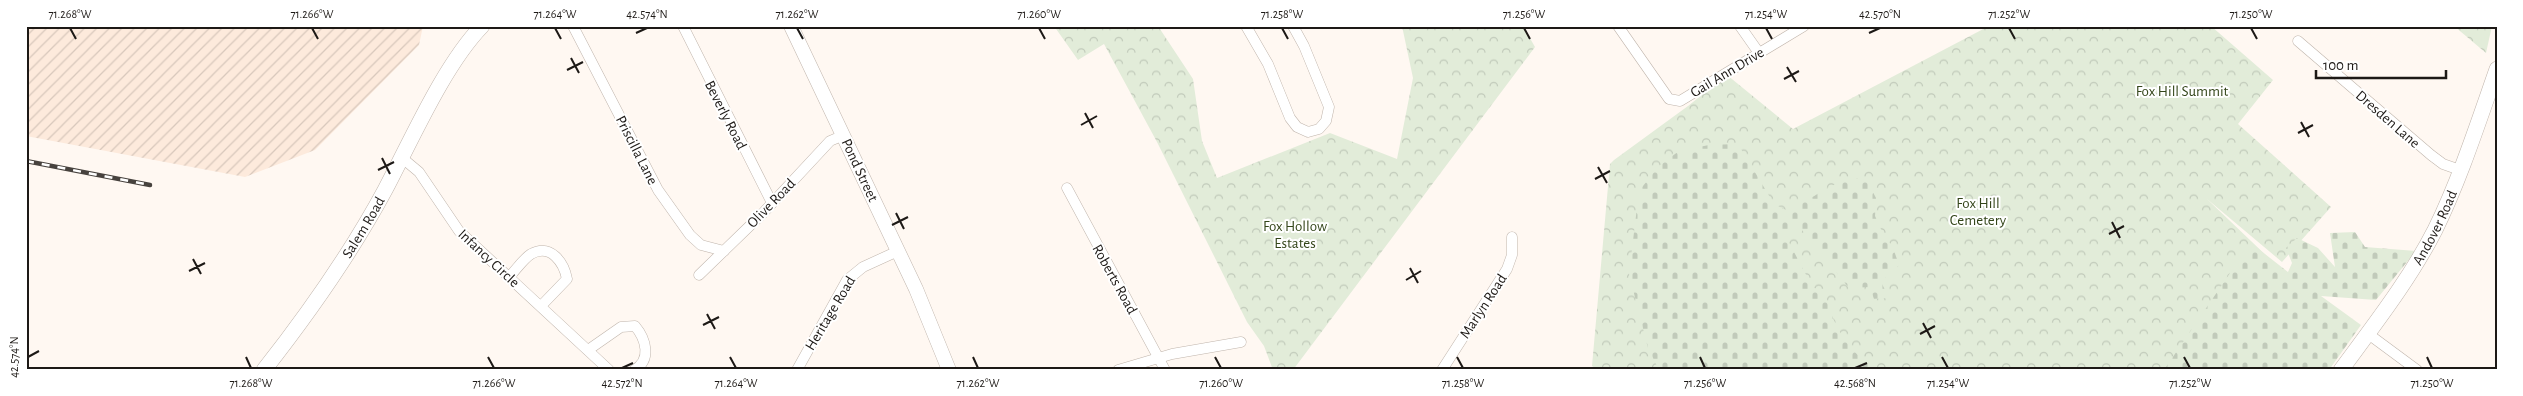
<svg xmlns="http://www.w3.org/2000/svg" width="2523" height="396" font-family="'Alegreya Sans',sans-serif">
<defs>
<pattern id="industrial-furrows" width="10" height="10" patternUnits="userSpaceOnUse" patternTransform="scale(1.25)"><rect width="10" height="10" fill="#fdeadc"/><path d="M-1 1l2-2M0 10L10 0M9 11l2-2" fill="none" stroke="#d8c8bc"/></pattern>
<pattern id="forest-crowns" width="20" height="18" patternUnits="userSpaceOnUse" patternTransform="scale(1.25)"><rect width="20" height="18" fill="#e2ecd9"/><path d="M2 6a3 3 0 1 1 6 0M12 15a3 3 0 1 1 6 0" fill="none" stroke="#c1caba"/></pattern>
<pattern id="cemetery-stones" width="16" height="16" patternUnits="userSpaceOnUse" patternTransform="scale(1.25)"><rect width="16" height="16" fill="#e2ecd9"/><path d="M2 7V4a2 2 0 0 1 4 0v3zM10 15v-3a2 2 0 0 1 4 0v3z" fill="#c1caba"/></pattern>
</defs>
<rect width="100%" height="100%" fill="#fff8f2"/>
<polygon fill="url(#industrial-furrows)" points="26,26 423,26 419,45 315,150 245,177 26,136"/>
<g fill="url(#forest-crowns)">
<polygon points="1054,26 1158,26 1193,79 1202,141 1217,178 1330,133 1397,159 1413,78 1402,26 1523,26 1535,47 1293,370 1273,370 1264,346 1247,322 1157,142 1104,44 1078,60"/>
<polygon points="1989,26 2211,26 2273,80 2238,124 2331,207 2282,262 2207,199 2339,325 2322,370 1598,370 1592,366 1610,164 1614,160 1688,106 1727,75 1793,129"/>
<polygon points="2454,26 2492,26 2486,53"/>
</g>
<g fill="url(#cemetery-stones)">
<path d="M1709,145L1738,144L1774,204L1788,211L1837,183L1865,177L1876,198L1875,216L1885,238L1892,245L1899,265L1881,282L1889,298L1874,299L1870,287L1849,288L1798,225L1785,235L1813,288L1824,289C1831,323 1847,350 1876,370H1659L1648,348L1629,274L1639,191L1659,166L1679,151Z"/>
<polygon points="2355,232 2365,247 2416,251 2376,300 2321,296 2361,325 2329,370 2164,370 2243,254 2256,247 2288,272 2292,263 2286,248 2297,238 2318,248 2335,267 2330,233"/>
</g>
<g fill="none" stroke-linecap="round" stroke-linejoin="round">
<defs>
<g id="minor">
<polyline points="573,26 658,190 690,235 701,245 724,251"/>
<polyline points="683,26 772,203"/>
<polyline points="1246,26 1268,64 1290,118 1297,127 1308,132 1319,129 1326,121 1329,107 1304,46 1293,26"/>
<polyline points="1618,26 1669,99 1680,101 1804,26"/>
<polyline points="1740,26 1759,53"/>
<polyline points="2298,41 2431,155 2443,164 2460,170"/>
<polyline points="401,157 419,172 459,231 609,370"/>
<polyline points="1067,188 1165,370"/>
<polyline points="699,275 763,213 830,141 844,135"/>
<path d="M509,277C516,270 523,259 531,254C551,243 564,263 567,279L541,306"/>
<polyline points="2367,333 2417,370"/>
<path d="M588,350L621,327L635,326C646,339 652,360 634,370"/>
<polyline points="797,370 847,280 863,267 898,251"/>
<polyline points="1118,370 1172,354 1241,342"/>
<polyline points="1442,370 1507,269 1512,255 1512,237"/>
</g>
<polyline id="tertiary" points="791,26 916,289 949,370"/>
<g id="secondary">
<path id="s1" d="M264,370C308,314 351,253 385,190C411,141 444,65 482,26"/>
<path id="s2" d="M2341,370C2374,325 2410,279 2435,230C2460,179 2478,123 2497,69"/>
</g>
</defs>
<use href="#minor" stroke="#c0b5ac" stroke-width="11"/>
<use href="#tertiary" stroke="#c0b5ac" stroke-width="15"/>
<use href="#secondary" stroke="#c0b5ac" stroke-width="16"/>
<use href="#minor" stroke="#fff" stroke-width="10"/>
<use href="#tertiary" stroke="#fff" stroke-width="14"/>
<use href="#secondary" stroke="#fff" stroke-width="15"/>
<defs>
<polyline id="rail" points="26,161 150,185"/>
</defs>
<use href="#rail" stroke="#47423e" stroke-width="4.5"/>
<use href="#rail" stroke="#fff" stroke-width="2.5" stroke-dasharray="8" stroke-linecap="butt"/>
</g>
<path fill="none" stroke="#1d1916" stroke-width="2" d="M70,28L76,39M312,28L318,39M555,28L561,39M797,28L803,39M1039,28L1045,39M1282,28L1288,39M1524,28L1530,39M1766,28L1772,39M2009,28L2015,39M2251,28L2257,39M636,33L647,28M1869,33L1880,28M571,58L579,73M1787,67L1796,82M567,70L583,62M1784,79L1799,71M1085,113L1093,128M2301,122L2309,137M1081,125L1097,116M2298,133L2313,125M382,158L390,174M1598,167L1607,183M378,170L394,162M1595,179L1610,171M896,213L904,229M2112,222L2120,238M892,225L908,217M2109,234L2124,226M193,259L201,274M1410,268L1418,283M189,271L205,263M1406,280L1421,271M707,314L715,329M1923,323L1931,338M703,325L719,317M1920,334L1935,326M28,357L39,351M246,357L251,368M488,357L494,368M730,357L736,368M973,357L978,368M1215,357L1221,368M1457,357L1463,368M1700,357L1705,368M1942,357L1948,368M2184,357L2190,368M2427,357L2432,368M622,368L633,363M1855,368L1867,363"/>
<g text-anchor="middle" stroke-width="4" stroke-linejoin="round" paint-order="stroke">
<g font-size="15" fill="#1d1916" stroke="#fff">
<text transform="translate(1727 72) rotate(-31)" y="5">Gail Ann Drive</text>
<text transform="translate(726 115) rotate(63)" y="5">Beverly Road</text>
<text transform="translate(2388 119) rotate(41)" y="5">Dresden Lane</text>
<text transform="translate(637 150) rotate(63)" y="5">Priscilla Lane</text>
<text transform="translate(860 170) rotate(65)" y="5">Pond Street</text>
<text transform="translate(771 203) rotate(-46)" y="5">Olive Road</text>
<text dy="5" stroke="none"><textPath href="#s1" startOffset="174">Salem Road</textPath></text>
<text dy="5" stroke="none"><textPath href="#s2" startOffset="171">Andover Road</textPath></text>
<text transform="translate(489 258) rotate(43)" y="5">Infancy Circle</text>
<text transform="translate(1115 279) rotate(61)" y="5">Roberts Road</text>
<text transform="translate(1483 306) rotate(-57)" y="5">Marlyn Road</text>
<text transform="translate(830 313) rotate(-59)" y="5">Heritage Road</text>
</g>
<g font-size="15" fill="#334519" stroke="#fff">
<text x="2182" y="96">Fox Hill Summit</text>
<text x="1978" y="208">Fox Hill<tspan x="1978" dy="17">Cemetery</tspan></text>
<text x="1295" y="231">Fox Hollow<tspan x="1295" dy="17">Estates</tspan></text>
</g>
</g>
<rect width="2523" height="396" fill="none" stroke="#ffffff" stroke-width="55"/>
<path d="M2316 70v8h130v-8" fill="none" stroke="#1d1916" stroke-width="2.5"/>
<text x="2323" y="70" font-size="15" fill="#1d1916" stroke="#ffffff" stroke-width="4" paint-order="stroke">100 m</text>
<rect x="28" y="28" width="2468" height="340" fill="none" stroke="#1d1916" stroke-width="2"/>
<g font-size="12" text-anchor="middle" fill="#1d1916">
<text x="70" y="18">71.268°W</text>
<text x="312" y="18">71.266°W</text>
<text x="555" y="18">71.264°W</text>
<text x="647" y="18">42.574°N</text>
<text x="797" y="18">71.262°W</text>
<text x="1039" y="18">71.260°W</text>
<text x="1282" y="18">71.258°W</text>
<text x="1524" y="18">71.256°W</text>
<text x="1766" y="18">71.254°W</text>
<text x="1880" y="18">42.570°N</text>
<text x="2009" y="18">71.252°W</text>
<text x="2251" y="18">71.250°W</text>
<text transform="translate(14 357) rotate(-90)" y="4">42.574°N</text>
<text x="251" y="387">71.268°W</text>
<text x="494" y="387">71.266°W</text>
<text x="622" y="387">42.572°N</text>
<text x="736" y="387">71.264°W</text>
<text x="978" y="387">71.262°W</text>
<text x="1221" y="387">71.260°W</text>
<text x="1463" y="387">71.258°W</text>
<text x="1705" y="387">71.256°W</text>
<text x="1855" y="387">42.568°N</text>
<text x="1948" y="387">71.254°W</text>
<text x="2190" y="387">71.252°W</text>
<text x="2432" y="387">71.250°W</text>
</g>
</svg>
